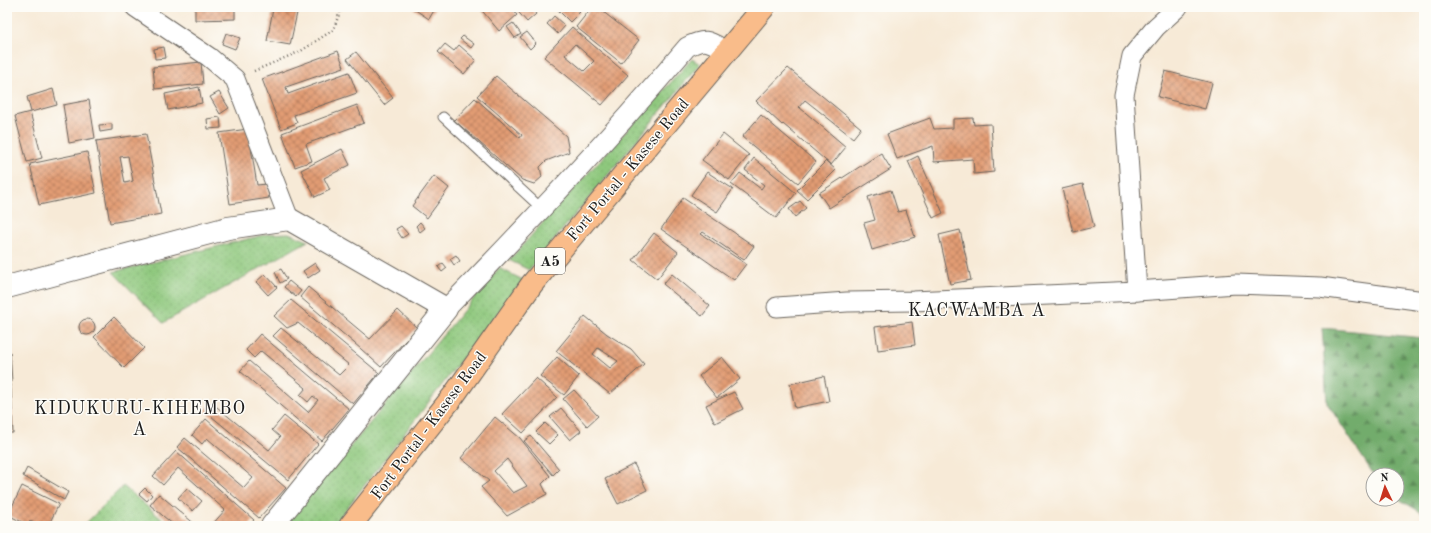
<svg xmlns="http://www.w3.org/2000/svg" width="1431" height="533" font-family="'Old Standard TT',serif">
<defs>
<pattern id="grass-dots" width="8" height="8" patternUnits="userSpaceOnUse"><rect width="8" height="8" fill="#8ec87d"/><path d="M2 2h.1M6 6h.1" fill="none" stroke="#7aab6b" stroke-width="1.8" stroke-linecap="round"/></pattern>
<pattern id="forest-firs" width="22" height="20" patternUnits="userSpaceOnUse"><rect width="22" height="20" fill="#72ac6c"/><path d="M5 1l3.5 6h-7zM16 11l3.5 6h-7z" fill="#5d8b58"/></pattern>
<pattern id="building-cross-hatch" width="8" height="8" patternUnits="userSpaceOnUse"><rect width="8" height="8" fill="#e29c73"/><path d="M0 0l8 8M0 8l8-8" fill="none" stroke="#b67e5e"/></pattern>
</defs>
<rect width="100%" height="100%" fill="#fdfcf7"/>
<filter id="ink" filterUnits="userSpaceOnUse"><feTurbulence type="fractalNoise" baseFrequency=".025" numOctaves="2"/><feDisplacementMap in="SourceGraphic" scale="8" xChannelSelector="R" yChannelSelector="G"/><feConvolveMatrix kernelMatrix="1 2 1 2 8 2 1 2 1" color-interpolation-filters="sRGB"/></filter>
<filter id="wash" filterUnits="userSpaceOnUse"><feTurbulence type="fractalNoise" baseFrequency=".012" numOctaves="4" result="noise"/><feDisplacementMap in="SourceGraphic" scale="16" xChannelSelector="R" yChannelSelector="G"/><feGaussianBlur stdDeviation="0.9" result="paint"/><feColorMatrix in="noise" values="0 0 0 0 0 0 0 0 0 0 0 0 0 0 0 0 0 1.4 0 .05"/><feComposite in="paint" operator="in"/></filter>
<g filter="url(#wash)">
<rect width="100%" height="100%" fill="#f7ead7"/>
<g fill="url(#grass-dots)" stroke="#55724c">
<polygon points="692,59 700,64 529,270 509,260"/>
<polygon points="289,233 308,241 163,323 113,272 268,234"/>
<polygon points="499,268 523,280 333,526 284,526"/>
<polygon points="123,486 170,526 83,526"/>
</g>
<polygon fill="url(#forest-firs)" stroke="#476444" points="1322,328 1424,338 1424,514 1397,498 1397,475 1374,475 1327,403"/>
<g id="blocks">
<g fill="url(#building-cross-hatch)" fill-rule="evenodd">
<polygon points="195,7 235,7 235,19 195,20"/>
<polygon points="411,7 436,7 429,19"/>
<polygon points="479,7 510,7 517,15 499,31"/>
<polygon points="514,7 531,7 536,14 527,22"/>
<polygon points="555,7 575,7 580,12 570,22"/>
<polygon points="592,7 597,7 639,40 621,63 576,27"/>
<polygon points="273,9 297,13 290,45 267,41"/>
<polygon points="554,16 565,26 558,34 547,24"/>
<polygon points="513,23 521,34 515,38 507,27"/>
<path d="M572,27L628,75L602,105L544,57ZM575,44L594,61L584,71L565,55Z"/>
<polygon points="527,32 536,43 530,49 520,37"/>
<polygon points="226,33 240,38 235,49 222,44"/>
<polygon points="463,36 474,44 471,48 460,39"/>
<polygon points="445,44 454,51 459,45 476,60 464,74 438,52"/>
<polygon points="164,47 166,58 155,59 154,49"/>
<polygon points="338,51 344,67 286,87 288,94 349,72 357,93 294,115 297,123 281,129 262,79"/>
<polygon points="356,52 393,98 384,105 347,59"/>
<polygon points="201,62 203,84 155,89 153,67"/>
<polygon points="788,68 861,128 853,138 805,100 799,107 846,147 831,165 783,124 782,125 756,101"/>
<polygon points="1165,71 1212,83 1205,109 1158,97"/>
<polygon points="496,76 566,136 569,152 546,161 540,167 542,177 534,184 522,180 454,120 475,98 520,138 522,135 477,96"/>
<polygon points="199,87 202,103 168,110 165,94"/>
<polygon points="53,89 57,105 31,112 27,97"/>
<polygon points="219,92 229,108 220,114 210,97"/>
<polygon points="89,100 95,138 69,143 63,105"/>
<polygon points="357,105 364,123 306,144 312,161 295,167 282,133"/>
<polygon points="30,112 42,158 27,162 15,116"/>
<polygon points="761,115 816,162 798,183 742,137"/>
<polygon points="220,117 221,128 208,129 207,119"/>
<polygon points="930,118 934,129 953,128 953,119 973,118 974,125 991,124 994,172 974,174 973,159 934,162 933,146 897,159 887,134"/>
<polygon points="112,124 112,130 100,132 99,125"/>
<polygon points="248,129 257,185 267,184 269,198 230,204 219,133"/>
<path d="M146,134L161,214L110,223L96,141ZM128,156L133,181L125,183L120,157Z"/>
<polygon points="723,134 749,155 729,180 702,160"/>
<polygon points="342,149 350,165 324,178 330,190 315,197 301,170"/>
<polygon points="87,152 96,193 39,205 30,164"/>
<polygon points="881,153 891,169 829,208 819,193"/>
<polygon points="918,156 943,213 933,218 908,161"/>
<polygon points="754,158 796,193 776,218 731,184 740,173 761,189 764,185 745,170"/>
<polygon points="826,161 836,170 807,199 797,190"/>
<polygon points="707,172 733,189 717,212 691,195"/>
<polygon points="434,176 449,188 427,218 412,206"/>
<polygon points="1083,184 1094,227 1073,232 1062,189"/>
<polygon points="891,190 898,212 906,210 915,237 872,250 864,223 875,220 868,197"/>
<polygon points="683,198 754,246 744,260 703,232 701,234 746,264 734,280 661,229"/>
<polygon points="800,201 806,208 795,217 789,209"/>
<polygon points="420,222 425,228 420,232 416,226"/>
<polygon points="401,226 408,234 402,238 396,229"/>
<polygon points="960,230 971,280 950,284 939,235"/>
<polygon points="654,233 678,252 657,279 633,260"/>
<polygon points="456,255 460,261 454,265 450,259"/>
<polygon points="315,263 320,270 308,278 303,271"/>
<polygon points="443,263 447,268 442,272 438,267"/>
<polygon points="281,269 287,279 280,283 275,272"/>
<polygon points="265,274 277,287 268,295 256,282"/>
<polygon points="672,274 710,306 702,316 663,284"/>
<polygon points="289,281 301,291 296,297 284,287"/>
<polygon points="308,287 370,339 398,310 417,328 381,367 361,349 300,297"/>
<polygon points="291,300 379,373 353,404 273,336 281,328 339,375 349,365 298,323 287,328 274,316"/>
<path d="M585,316L607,334L631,349L644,364L610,394L556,351ZM598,348L618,361L610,368L593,354Z"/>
<polygon points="114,317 144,348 124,368 94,337"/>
<circle cx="87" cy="327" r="8"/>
<polygon points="912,322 915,345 878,350 875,327"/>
<polygon points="260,334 349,409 322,441 240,371 249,361 308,412 318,400 313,396 308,402 300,395 306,388 261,351 254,358 246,350"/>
<polygon points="7,351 10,351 12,382 7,382"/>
<polygon points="557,357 579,376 564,395 540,376"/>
<polygon points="722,357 740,379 717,398 699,376"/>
<polygon points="824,376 829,401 795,408 790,384"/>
<polygon points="536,378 557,397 523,433 502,414"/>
<polygon points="7,385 11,385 13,433 7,433"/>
<polygon points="574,390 598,416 587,426 563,399"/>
<polygon points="734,392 743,409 715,423 706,405"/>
<polygon points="212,403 269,450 280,437 272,430 284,416 318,444 288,480 205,411"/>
<polygon points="561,408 581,431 570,440 550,417"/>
<path d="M495,417L520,438L550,476L542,484L547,494L507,516L481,487L489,481L461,458ZM507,459L527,486L513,493L494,471Z"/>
<polygon points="206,419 286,488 259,518 177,447 185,438 244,488 253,478 207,438 202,444 192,435"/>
<polygon points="545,423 558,435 549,444 536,432"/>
<polygon points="531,436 559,469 553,475 524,441"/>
<polygon points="176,451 254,520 249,526 211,526 225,510 178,468 163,485 153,476"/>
<polygon points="634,464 647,490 618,504 605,479"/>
<polygon points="27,468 68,492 64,500 23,476"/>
<polygon points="22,486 59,504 48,526 41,526 30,521 28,525 8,515"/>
<polygon points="145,488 152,495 147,501 139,494"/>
<polygon points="187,488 202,501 193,511 178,498"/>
<polygon points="159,494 197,526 175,526 150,505"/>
</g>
</g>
</g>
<g filter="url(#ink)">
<use href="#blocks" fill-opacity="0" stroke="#69645d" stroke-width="1"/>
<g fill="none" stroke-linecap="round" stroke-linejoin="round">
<defs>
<polyline id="service" points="443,117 542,209"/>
<g id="minor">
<polyline points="135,7 209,57 235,79 289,219"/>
<polyline points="1137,291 1124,95 1132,56 1156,27 1178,7"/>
<polyline points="777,307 847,302 913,301 1137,291 1236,284 1320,287 1424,301"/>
<path d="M446,309C529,224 611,137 687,47C706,37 709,41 726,51"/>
</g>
<polyline id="tertiary" points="7,287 228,228 289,219 446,309 272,526"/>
<polyline id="trunk" points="350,526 454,395 532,284 764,7"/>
</defs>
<use href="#service" stroke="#69645d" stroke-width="11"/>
<use href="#minor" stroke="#69645d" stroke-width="21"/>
<use href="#tertiary" stroke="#69645d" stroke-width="24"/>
<use href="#trunk" stroke="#69645d" stroke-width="24"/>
<polyline stroke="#69645d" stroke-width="2.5" stroke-dasharray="1 3" stroke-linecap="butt" points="254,71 301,51 333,30 342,7"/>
<use href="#service" stroke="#fff" stroke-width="9"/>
<use href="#minor" stroke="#fff" stroke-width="19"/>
<use href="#tertiary" stroke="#fff" stroke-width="22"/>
<use href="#trunk" stroke="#f9bc8a" stroke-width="22"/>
</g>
</g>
<g text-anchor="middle" stroke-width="3" stroke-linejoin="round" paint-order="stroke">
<rect fill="#fdfcf7" stroke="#605f5e" stroke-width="1" x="535" y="248" width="30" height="26" rx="3"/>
<g font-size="15" font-weight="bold" fill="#1c1c1c">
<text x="550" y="266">A5</text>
</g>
<g font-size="16" fill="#1c1c1c" stroke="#fdfcf7">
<text transform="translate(627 169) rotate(-50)" y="6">Fort Portal - Kasese Road</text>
<text transform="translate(428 425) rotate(-53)" y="6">Fort Portal - Kasese Road</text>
</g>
<g font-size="18" letter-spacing="1" fill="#1c1c1c" stroke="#fdfcf7">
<text x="977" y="316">KACWAMBA A</text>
<text x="140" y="414">KIDUKURU-KIHEMBO<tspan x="140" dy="21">A</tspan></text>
</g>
</g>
<rect width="1431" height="533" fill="none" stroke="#fdfcf7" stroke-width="24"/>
<g transform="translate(1385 487) rotate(356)"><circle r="19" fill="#fdfcf7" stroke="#a3a29f"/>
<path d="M0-3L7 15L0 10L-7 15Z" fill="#c8321e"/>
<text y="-6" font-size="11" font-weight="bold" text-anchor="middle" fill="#1c1c1c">N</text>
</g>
</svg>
